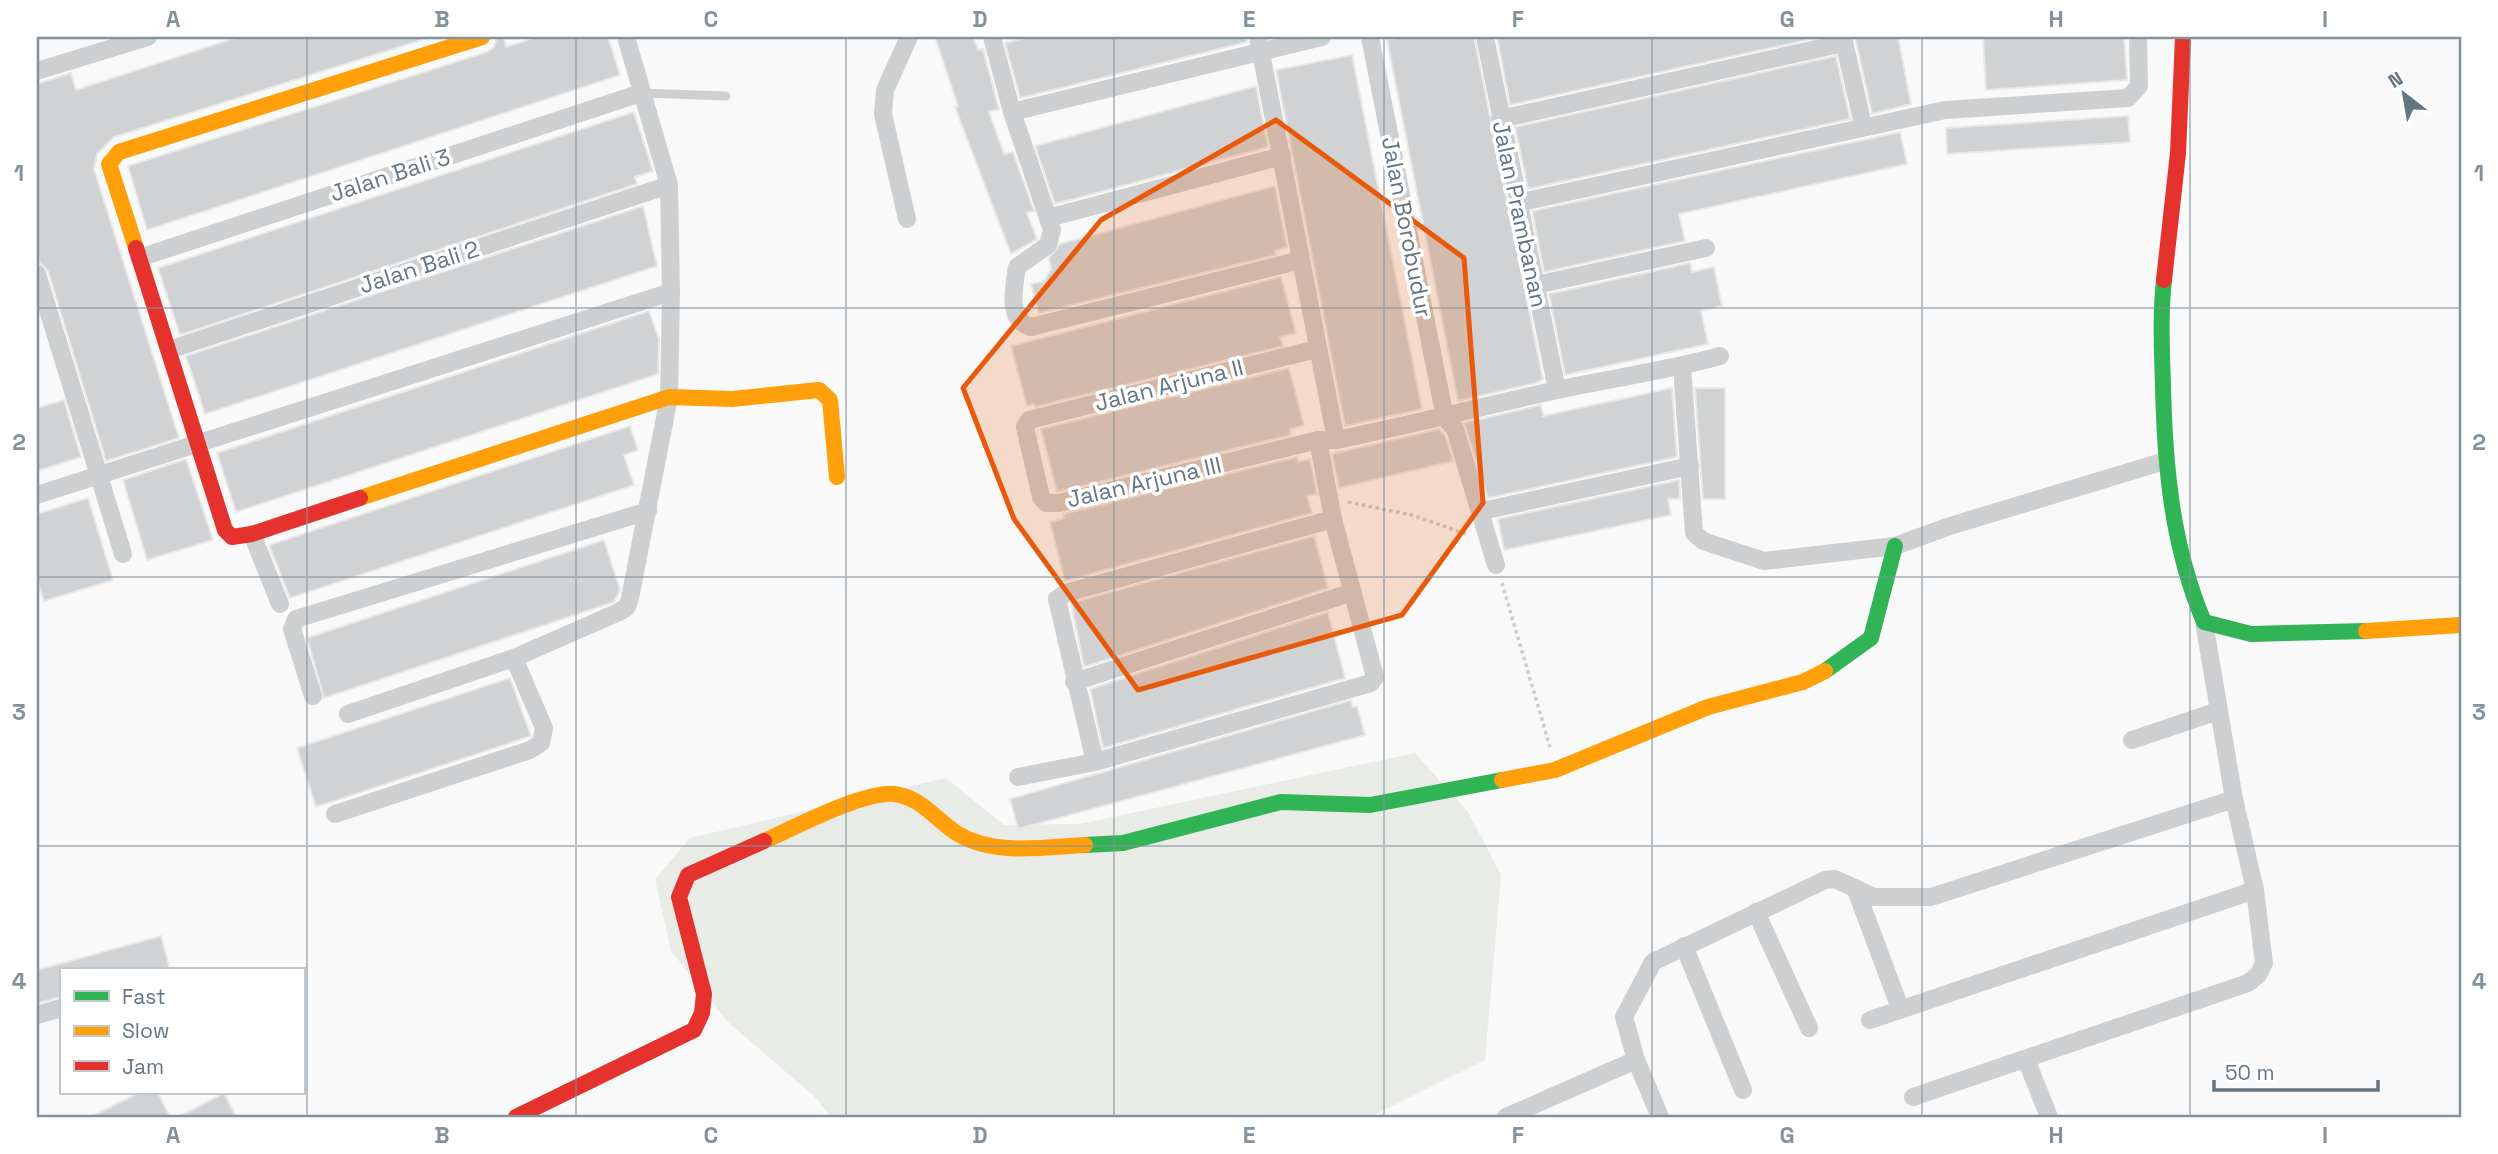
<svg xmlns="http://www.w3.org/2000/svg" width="2498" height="1154" font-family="'Space Grotesk',sans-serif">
<rect width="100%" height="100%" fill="#f9f9f9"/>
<polygon fill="#e8ebe6" points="1415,753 1468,812 1501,875 1485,1060 1370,1117 831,1117 816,1098 728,1022 671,951 655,879 690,838 946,778 1004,825 1080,824"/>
<g fill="#d0d2d3" stroke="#e8e8e8" stroke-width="2">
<polygon points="238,37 431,37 114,137 97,154 94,169 179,438 106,461 48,271 40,263 37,252 37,84 71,73 76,90"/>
<polygon points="497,37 504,37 506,47 536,37 608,37 620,75 147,230 128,166 487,52 494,47"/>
<polygon points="935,37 973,37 978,50 983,49 999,109 989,112 1004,154 1013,152 1034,211 1027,213 1037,239 1011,254 955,107 958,106"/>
<polygon points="1028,37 1246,37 1247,42 1020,98 1005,43"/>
<polygon points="1401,37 1474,37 1543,379 1536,383 1458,401 1387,40"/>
<polygon points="1497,37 1820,37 1510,105"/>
<polygon points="1855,37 1898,37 1911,104 1872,114"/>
<polygon points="1983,37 2124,37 2127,80 1986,90"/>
<polygon points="1352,55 1422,409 1345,426 1276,70"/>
<polygon points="1836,56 1850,119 1528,189 1515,127"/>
<polygon points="1256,86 1268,147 1055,204 1035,146"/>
<polygon points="634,112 653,171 635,177 637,184 180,335 158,268"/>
<polygon points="2128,116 2130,142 1947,154 1946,128"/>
<polygon points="1900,132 1907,164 1679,214 1685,241 1544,272 1532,211"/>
<polygon points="1275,186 1287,247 1275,251 1276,255 1039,313 1031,284 1044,281 1051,269 1049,258 1060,244"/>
<polygon points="643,206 657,266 205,414 186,356"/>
<polygon points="1690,263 1692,272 1714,267 1722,306 1701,311 1708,344 1565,375 1549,294"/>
<polygon points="1281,277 1296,333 1280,337 1283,346 1035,407 1034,404 1027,406 1011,346"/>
<polygon points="649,311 659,339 658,374 236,512 217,453"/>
<polygon points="1289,368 1304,425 1290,429 1291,435 1057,492 1041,429"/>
<polygon points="1672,388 1677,457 1488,498 1464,423 1541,405 1543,416"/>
<polygon points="1695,388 1725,388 1725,499 1703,499"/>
<polygon points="64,400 81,457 37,471 37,408"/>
<polygon points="630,426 638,450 624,455 634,485 290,598 269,545"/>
<polygon points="1439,429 1445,435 1453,461 1339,488 1332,454"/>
<polygon points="1297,457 1298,462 1310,459 1317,494 1307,496 1312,513 1065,581 1050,522 1064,518 1063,514"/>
<polygon points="186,459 213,540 147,560 123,480"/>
<polygon points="1679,480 1680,499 1668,499 1671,515 1504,550 1498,519"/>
<polygon points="88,498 113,580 44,601 37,579 37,514"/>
<polygon points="1314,536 1328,588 1084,667 1071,603"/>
<polygon points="604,540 620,590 614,602 324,698 307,638"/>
<polygon points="1328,612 1345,678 1103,748 1090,689"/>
<polygon points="510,678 531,736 316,807 297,748"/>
<polygon points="1351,700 1353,707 1357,706 1365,735 1018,829 1010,799"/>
<polygon points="161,936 170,970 61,970 61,997 37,1003 37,970"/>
<polygon points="139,1093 158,1093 170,1117 90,1117"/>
<polygon points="224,1093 236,1117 178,1117"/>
</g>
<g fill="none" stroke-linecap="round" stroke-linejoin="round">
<g stroke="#cbcccd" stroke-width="3.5" stroke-dasharray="3.5 3.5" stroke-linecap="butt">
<polyline points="1348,502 1412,515 1466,534"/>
<polyline points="1502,583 1550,747"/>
</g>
<polyline stroke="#cecfd0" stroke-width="9" points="641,93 726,96"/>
<g stroke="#cecfd0" stroke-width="18">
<path d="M992,37L1012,112L1052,230L1048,245L1017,267C1014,288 1006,320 1031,327L1301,260"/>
<polyline points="1258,37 1336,440"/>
<polyline points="1370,37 1445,418 1455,429 1496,565"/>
<polyline points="1485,37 1557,390"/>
<polyline points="1843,37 1863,125"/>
<polyline points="37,71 148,37"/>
<polyline points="1012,112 1322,37"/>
<polyline points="1500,119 1844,43"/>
<polyline points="1517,203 1945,110 2128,98 2139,86 2138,37"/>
<polyline points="1048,218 1282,156"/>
<polyline points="907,219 883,114 885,90 909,37"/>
<polyline points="139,258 641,93"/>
<polyline points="37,274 123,554"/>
<polyline points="1536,285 1706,248"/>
<path d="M1317,349L1029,420L1025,427L1041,497L1046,503H1059L1318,440H1336C1410,425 1483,406 1557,390C1611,378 1666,371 1720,356"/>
<polyline points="169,350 669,185"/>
<polyline points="1682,367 1694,533 1703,541 1764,561 1895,546 1950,526 2165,461"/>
<polyline points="37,495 671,292"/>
<polyline points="1482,511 1690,466"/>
<polyline points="252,534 280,604"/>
<polyline points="1074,682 1353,592"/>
<polyline points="313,696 292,629 296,619 648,511"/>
<polyline points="348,714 514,658 619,612 627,607 630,598 669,397 671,292 669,185 626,37"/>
<polyline points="2132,740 2218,711"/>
<polyline points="1095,762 1057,599 1066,593 1333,519"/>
<polyline points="1018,777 1095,762 1371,683 1375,677 1333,519 1318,440"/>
<polyline points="335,814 530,750 541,743 544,728 514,658"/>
<polyline points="1856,890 1900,1008"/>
<polyline points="1756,912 1809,1028"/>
<polyline points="1684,946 1743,1090"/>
<polyline points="37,1015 61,1008"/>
<polyline points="1870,1020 2255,890"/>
<polyline points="2026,1059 2049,1117"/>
<polyline points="1913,1097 2248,983 2258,975 2264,963 2255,890 2234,799 2204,622"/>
<polyline points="1506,1117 1636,1060"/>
<polyline points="1660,1117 1636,1060 1624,1017 1653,962 1825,880 1835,879 1874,897 1931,897 2234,799"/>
</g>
<g stroke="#30b455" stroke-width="16">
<path d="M2164,280C2160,316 2162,351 2163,387C2165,469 2172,546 2204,622L2251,634L2366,631"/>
<polyline points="1825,671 1871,638 1895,546"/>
<polyline points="1085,845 1123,843 1281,802 1370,805 1502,780"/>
</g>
<g stroke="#ff9f0a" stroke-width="16">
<polyline points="136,248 109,164 119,152 482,37"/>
<polyline points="360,498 669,397 732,399 819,390 830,400 837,477"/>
<polyline points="2366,631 2461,625"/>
<polyline points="1502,780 1555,770 1708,707 1803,682 1825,671"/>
<path d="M764,841C794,828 865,790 895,794C922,798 937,821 958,834C995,856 1044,847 1085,845"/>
</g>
<g stroke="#e5322d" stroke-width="16">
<polyline points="136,248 225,530 232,537 252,534 360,498"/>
<polyline points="2164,280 2178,153 2183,37"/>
<polyline points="516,1117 694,1030 702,1013 704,994 679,897 688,875 764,841"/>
</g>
</g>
<path fill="#e8590c" fill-opacity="0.2" stroke="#e8590c" stroke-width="5" stroke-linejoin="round" d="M1276,120L1464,258L1483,503L1402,615L1138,690L1014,519L963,388L1101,220Z"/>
<path fill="none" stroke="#84929c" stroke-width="2" stroke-opacity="0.55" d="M307,37V1117M576,37V1117M846,37V1117M1114,37V1117M1384,37V1117M1652,37V1117M1922,37V1117M2190,37V1117M37,308H2461M37,577H2461M37,846H2461"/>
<g text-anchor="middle" stroke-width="7" stroke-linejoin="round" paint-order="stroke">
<g font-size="23" fill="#657683" stroke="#fff">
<text transform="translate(390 175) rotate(-18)" y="8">Jalan Bali 3</text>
<text transform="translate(1520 214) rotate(78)" y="8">Jalan Prambanan</text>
<text transform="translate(1407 227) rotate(79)" y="8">Jalan Borobudur</text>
<text transform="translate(419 267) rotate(-18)" y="8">Jalan Bali 2</text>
<text transform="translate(1169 385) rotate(-14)" y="8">Jalan Arjuna II</text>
<text transform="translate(1144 482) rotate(-13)" y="8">Jalan Arjuna III</text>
</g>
</g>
<rect width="2498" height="1154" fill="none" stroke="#ffffff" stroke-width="77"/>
<rect x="60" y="968" width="245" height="126" fill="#ffffff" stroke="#c1c8cd" stroke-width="2"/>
<rect x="74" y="991" width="35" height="10" fill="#30b455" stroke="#c1c8cd" stroke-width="2"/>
<text x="122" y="1004" font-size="21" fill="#657683">Fast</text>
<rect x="74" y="1026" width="35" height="10" fill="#ff9f0a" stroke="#c1c8cd" stroke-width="2"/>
<text x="122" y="1038" font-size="21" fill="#657683">Slow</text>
<rect x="74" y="1061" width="35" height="10" fill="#e5322d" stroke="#c1c8cd" stroke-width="2"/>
<text x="122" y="1074" font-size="21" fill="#657683">Jam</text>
<g transform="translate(2404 94) rotate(329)" stroke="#ffffff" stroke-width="5" paint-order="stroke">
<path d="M0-5L12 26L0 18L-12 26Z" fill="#657683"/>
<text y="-10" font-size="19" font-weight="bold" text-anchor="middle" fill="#657683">N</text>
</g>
<path d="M2214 1080v10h164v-10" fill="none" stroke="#657683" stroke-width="3.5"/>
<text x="2225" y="1080" font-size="21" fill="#657683" stroke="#ffffff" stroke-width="5" paint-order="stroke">50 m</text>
<rect x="38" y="38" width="2422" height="1078" fill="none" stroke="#84929c" stroke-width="2.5"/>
<g font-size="23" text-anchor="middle" font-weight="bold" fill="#84929c">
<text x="173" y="27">A</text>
<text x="442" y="27">B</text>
<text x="711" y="27">C</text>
<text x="980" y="27">D</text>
<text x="1249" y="27">E</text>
<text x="1518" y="27">F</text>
<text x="1787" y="27">G</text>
<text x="2056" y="27">H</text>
<text x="2325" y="27">I</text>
<text x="19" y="181">1</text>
<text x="2479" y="181">1</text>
<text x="19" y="450">2</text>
<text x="2479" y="450">2</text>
<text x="19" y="720">3</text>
<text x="2479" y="720">3</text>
<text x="19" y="989">4</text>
<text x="2479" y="989">4</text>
<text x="173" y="1143">A</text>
<text x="442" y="1143">B</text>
<text x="711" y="1143">C</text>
<text x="980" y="1143">D</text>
<text x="1249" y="1143">E</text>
<text x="1518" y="1143">F</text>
<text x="1787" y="1143">G</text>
<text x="2056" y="1143">H</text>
<text x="2325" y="1143">I</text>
</g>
</svg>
